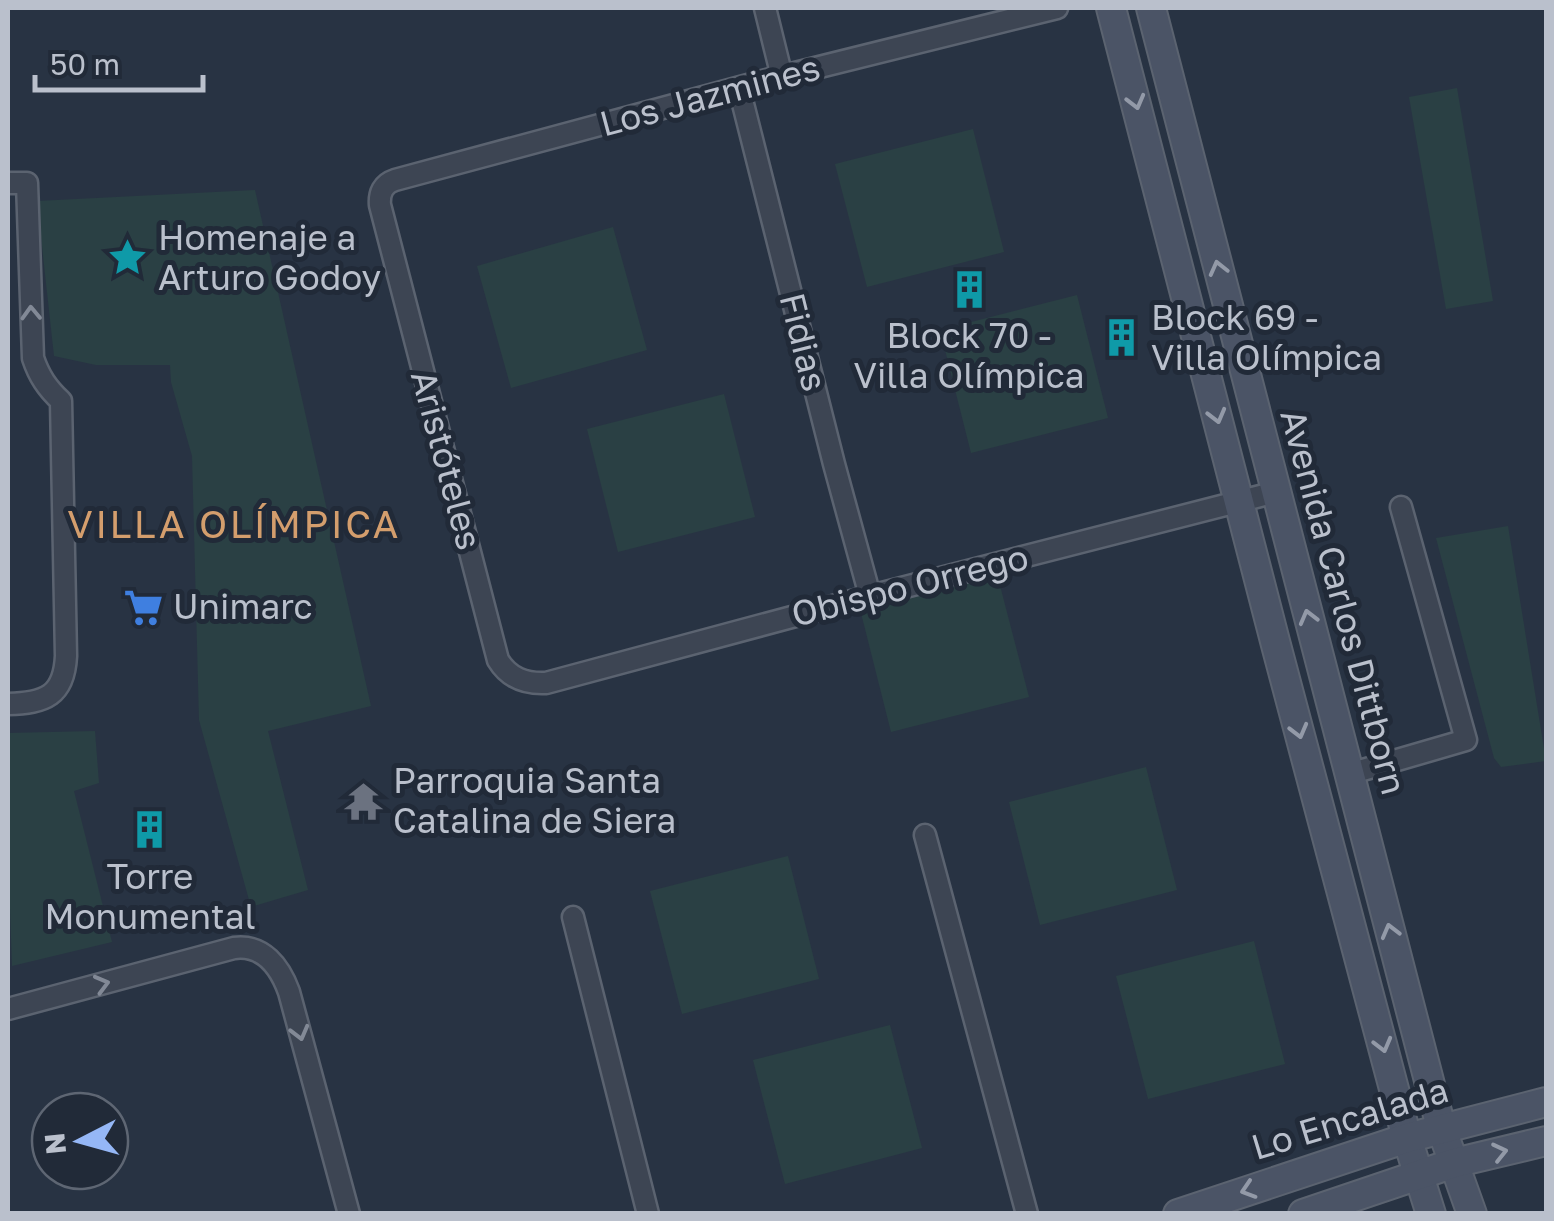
<svg xmlns="http://www.w3.org/2000/svg" width="1554" height="1221" font-family="'Golos Text',sans-serif">
<rect width="100%" height="100%" fill="#283343"/>
<g fill="#2a4044">
<polygon points="1457,88 1493,301 1446,309 1409,97"/>
<polygon points="973,129 1004,252 867,287 835,164"/>
<polygon points="255,190 371,706 268,731 308,890 251,907 199,720 192,456 171,382 170,365 96,365 54,356 37,201"/>
<polygon points="613,227 647,350 511,388 477,266"/>
<polygon points="1077,295 1108,418 971,453 940,330"/>
<polygon points="724,394 755,517 618,552 587,429"/>
<polygon points="1508,526 1546,761 1501,767 1494,758 1436,538"/>
<polygon points="997,574 1029,697 891,732 860,609"/>
<polygon points="95,731 99,783 74,791 112,942 12,966 8,852 8,733"/>
<polygon points="1146,767 1177,890 1040,925 1009,802"/>
<polygon points="788,856 819,979 682,1014 650,891"/>
<polygon points="1254,941 1285,1064 1148,1099 1116,976"/>
<polygon points="890,1025 922,1148 785,1184 753,1060"/>
</g>
<g fill="none" stroke-linecap="round" stroke-linejoin="round">
<defs>
<g id="street">
<polyline points="765,8 782,77"/>
<path d="M1057,8L763,81L395,180C383,184 379,193 380,205L498,660C509,678 525,684 546,683L870,596L1276,492"/>
<polyline points="739,88 834,464 870,596"/>
<path d="M8,183H27L33,358C39,376 47,388 61,401L66,656C64,696 45,703 8,704"/>
<polyline points="1349,774 1466,740 1401,507"/>
<polyline points="925,835 1027,1214"/>
<polyline points="573,917 648,1214"/>
<path d="M8,1009L234,948C263,944 280,967 289,992L349,1214"/>
</g>
<g id="secondary">
<polyline points="1111,8 1276,645 1407,1138 1431,1214"/>
<polyline points="1151,8 1441,1127 1472,1214"/>
<polyline points="1178,1214 1407,1138 1546,1102"/>
<polyline points="1303,1214 1454,1163 1546,1141"/>
</g>
</defs>
<use href="#street" stroke="#5b6370" stroke-width="25"/>
<use href="#secondary" stroke="#5b6370" stroke-width="32"/>
<use href="#street" stroke="#3d4553" stroke-width="20"/>
<use href="#secondary" stroke="#4b5466" stroke-width="28"/>
</g>
<defs><path id="oneway-chevron" d="M-2-3.5L2.5 0L-2 3.5" fill="none" stroke-width="1.6" stroke-linecap="round" stroke-linejoin="round" transform="scale(2.5)"/></defs>
<g stroke="#939aa8">
<use href="#oneway-chevron" transform="translate(1136 102) rotate(75)"/>
<use href="#oneway-chevron" transform="translate(1218 268) rotate(-104)"/>
<use href="#oneway-chevron" transform="translate(1217 416) rotate(75)"/>
<use href="#oneway-chevron" transform="translate(1308 617) rotate(-105)"/>
<use href="#oneway-chevron" transform="translate(1299 731) rotate(75)"/>
<use href="#oneway-chevron" transform="translate(1390 931) rotate(-105)"/>
<use href="#oneway-chevron" transform="translate(1383 1045) rotate(75)"/>
<use href="#oneway-chevron" transform="translate(1500 1152) rotate(-13)"/>
<use href="#oneway-chevron" transform="translate(1248 1190) rotate(162)"/>
</g>
<g stroke="#828996">
<use href="#oneway-chevron" transform="translate(31 313) rotate(-92)"/>
<use href="#oneway-chevron" transform="translate(102 984) rotate(-15)"/>
<use href="#oneway-chevron" transform="translate(300 1033) rotate(75)"/>
</g>
<defs>
<symbol id="sight-bare" viewBox="-9 -9 18 18"><path d="M0-6L1.8-2.2L6-1.7L2.9 1.2L3.7 5.4L0 3.3L-3.7 5.4L-2.9 1.2L-6-1.7L-1.8-2.2Z" fill="#0f9aa8" stroke="#212a38" stroke-width="2.5" paint-order="stroke"/></symbol>
<symbol id="building-bare" viewBox="-9 -9 18 18"><path d="M-4-6H4V6H1V3H-1V6H-4ZM-2.5-4.3h1.7v1.8h-1.7ZM.8-4.3h1.7v1.8H.8ZM-2.5-1h1.7V.8h-1.7ZM.8-1h1.7V.8H.8Z" fill="#0f9aa8" stroke="#212a38" stroke-width="2.5" paint-order="stroke"/></symbol>
<symbol id="supermarket-bare" viewBox="-9 -9 18 18"><path d="M-6-5.5h2.5l.6 2H6L4.5 2H-2.5L-4.4-4H-6ZM-1.5 3.2a1.3 1.3 0 1 0 .1 0ZM3 3.2a1.3 1.3 0 1 0 .1 0Z" fill="#3f7fe0" stroke="#212a38" stroke-width="2.5" paint-order="stroke"/></symbol>
<symbol id="temple-bare" viewBox="-9 -9 18 18"><path d="M0-6L5-2H3V0L6.5 2.5H4V6H1.5V3h-3V6H-4V2.5H-6.5L-3 0V-2H-5Z" fill="#6b7280" stroke="#212a38" stroke-width="2.5" paint-order="stroke"/></symbol>
</defs>
<g fill-rule="evenodd">
<use href="#sight-bare" x="100" y="230" width="55" height="55"/>
<use href="#building-bare" x="942" y="262" width="55" height="55"/>
<use href="#building-bare" x="1094" y="310" width="55" height="55"/>
<use href="#supermarket-bare" x="116" y="580" width="55" height="55"/>
<use href="#temple-bare" x="336" y="774" width="55" height="55"/>
<use href="#building-bare" x="122" y="802" width="55" height="55"/>
</g>
<g text-anchor="middle" stroke-width="10" stroke-linejoin="round" paint-order="stroke">
<g font-size="35" fill="#bac0cc" stroke="#212a38">
<text transform="translate(710 96) rotate(-15)" y="12">Los Jazmines</text>
<text transform="translate(803 342) rotate(76)" y="12">Fidias</text>
<text transform="translate(446 460) rotate(75)" y="12">Aristóteles</text>
<text transform="translate(910 586) rotate(-14)" y="12">Obispo Orrego</text>
<text transform="translate(1343 602) rotate(75)" y="12">Avenida Carlos Dittborn</text>
<text transform="translate(1350 1119) rotate(-17)" y="12">Lo Encalada</text>
</g>
<g font-size="35" fill="#bac0cc" stroke="#212a38" text-anchor="start">
<text x="158" y="250">Homenaje a<tspan x="158" dy="40">Arturo Godoy</tspan></text>
<text x="1151" y="330">Block 69 -<tspan x="1151" dy="40">Villa Olímpica</tspan></text>
<text x="969" y="348" text-anchor="middle">Block 70 -<tspan x="969" dy="40">Villa Olímpica</tspan></text>
<text x="173" y="619">Unimarc</text>
<text x="393" y="793">Parroquia Santa<tspan x="393" dy="40">Catalina de Siera</tspan></text>
<text x="150" y="889" text-anchor="middle">Torre<tspan x="150" dy="40">Monumental</tspan></text>
</g>
<g font-size="38" letter-spacing="2.5" fill="#d49e6d" stroke="#212a38">
<text x="234" y="538">VILLA OLÍMPICA</text>
</g>
</g>
<rect width="1554" height="1221" fill="none" stroke="#bac0cc" stroke-width="20"/>
<g transform="translate(80 1141) rotate(264)"><circle r="48" fill="#212a38" stroke="#5e6673" stroke-width="2.5"/>
<path d="M0-8L18 38L0 25L-18 38Z" fill="#95b7f6"/>
<text y="-15" font-size="28" font-weight="bold" text-anchor="middle" fill="#bac0cc">N</text>
</g>
<path d="M35 75v15h168v-15" fill="none" stroke="#bac0cc" stroke-width="5"/>
<text x="50" y="75" font-size="30" fill="#bac0cc" stroke="#212a38" stroke-width="8" paint-order="stroke">50 m</text>
</svg>
